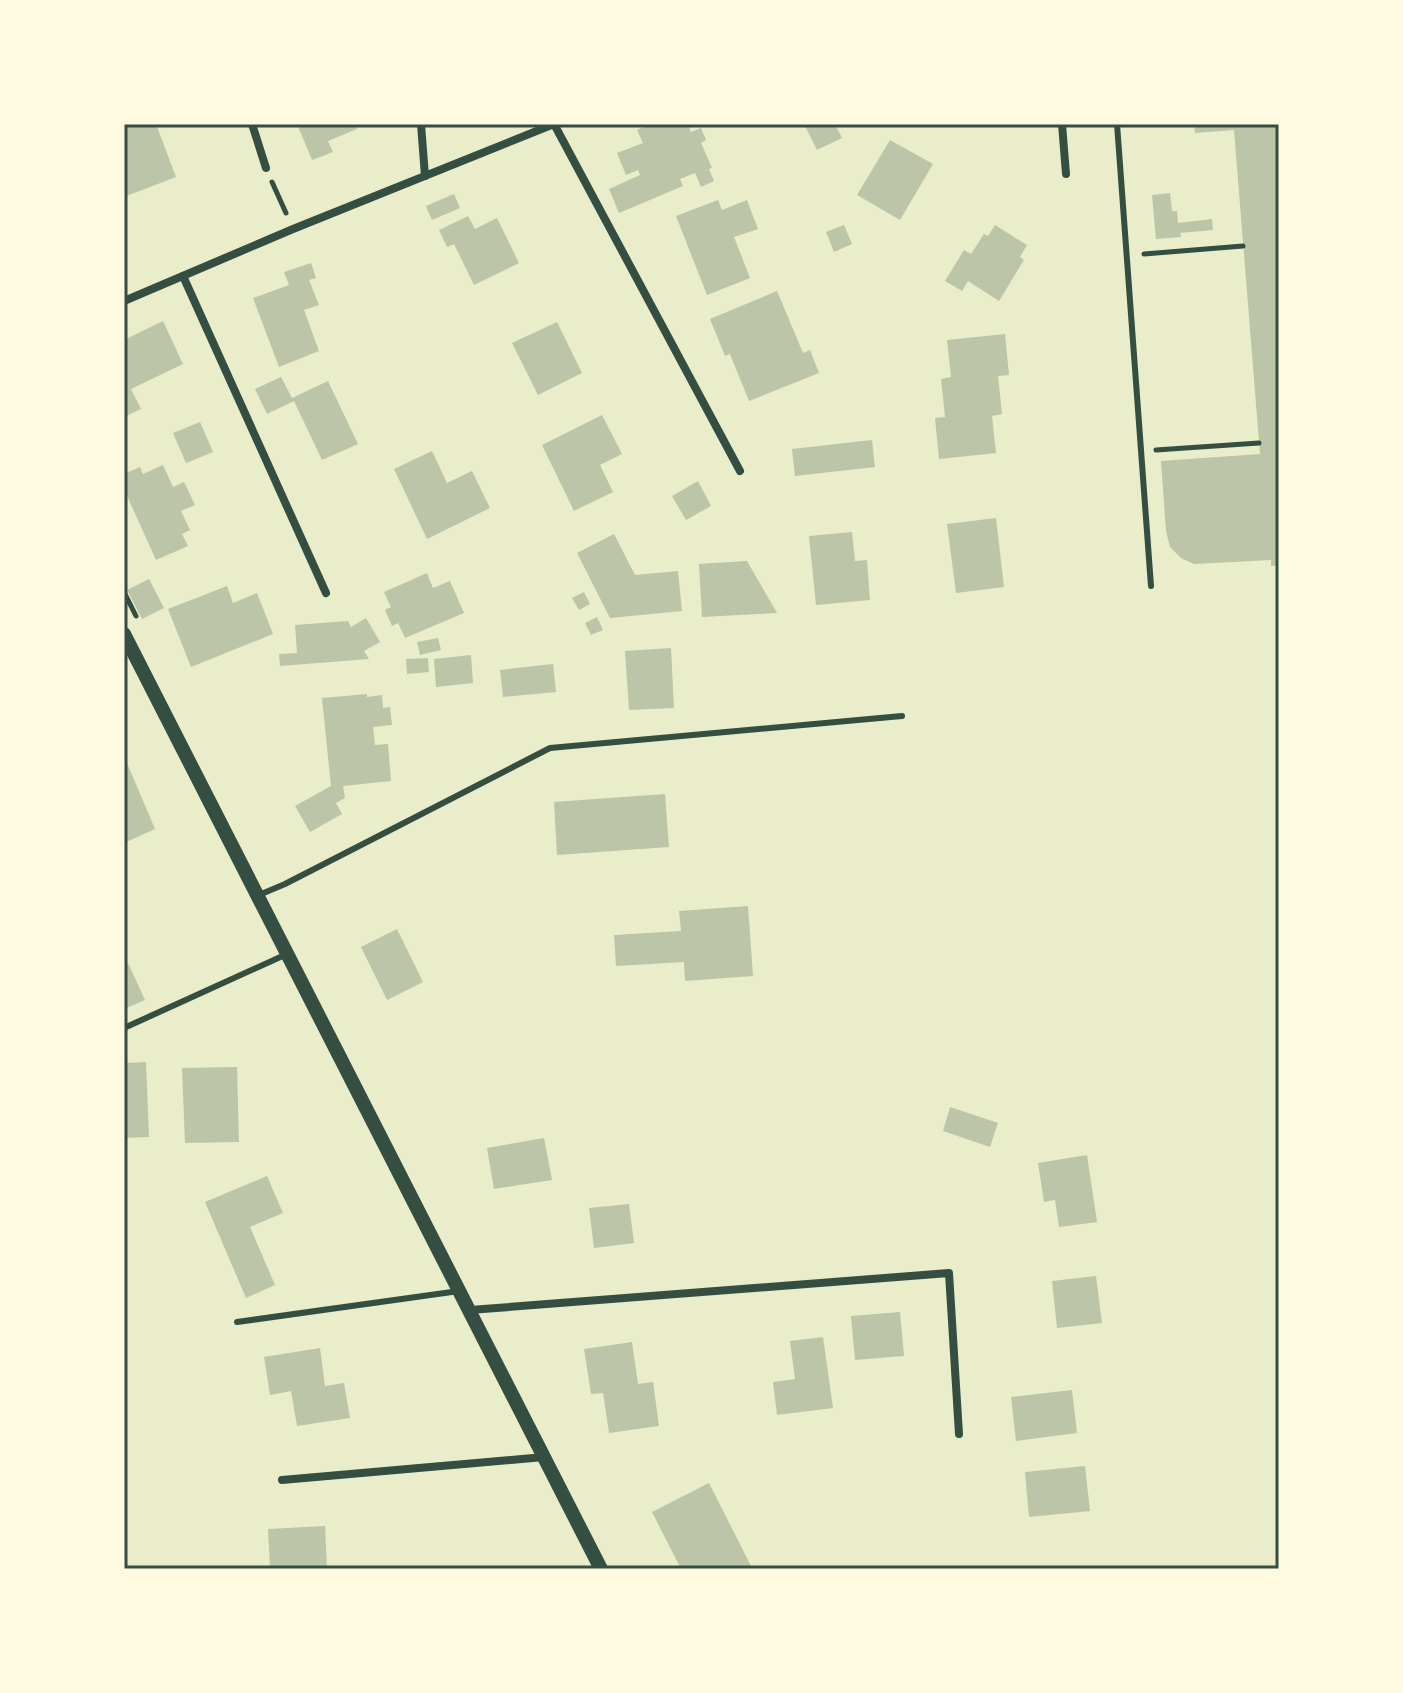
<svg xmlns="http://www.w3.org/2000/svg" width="1403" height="1693" font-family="Barlow,sans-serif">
<rect width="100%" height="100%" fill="#e9edc9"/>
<g fill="#bcc5a7">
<polygon points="124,124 156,124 176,177 124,197"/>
<polygon points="297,124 355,124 357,129 328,141 333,152 312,160"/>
<polygon points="650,124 688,124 691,132 701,128 706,140 701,143 712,168 709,169 714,181 701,187 695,173 680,179 683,186 619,213 609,189 640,175 638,170 626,175 617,153 643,143 637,130"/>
<polygon points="804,124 835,124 842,138 817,150"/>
<polygon points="1194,124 1279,124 1279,566 1271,566 1271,560 1194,564 1181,558 1170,547 1166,531 1161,461 1260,454 1234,130 1195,133"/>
<polygon points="890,140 933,164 900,220 857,195"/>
<polygon points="1170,193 1172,211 1177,211 1178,223 1212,219 1213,230 1180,233 1181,237 1156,239 1152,195"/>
<polygon points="454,194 460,208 432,220 426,206"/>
<polygon points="718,200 722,210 747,200 758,229 734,237 750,278 707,295 676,216"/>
<polygon points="468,216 475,229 497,218 519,263 474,285 454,244 447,247 439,230"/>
<polygon points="844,225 852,244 834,252 826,232"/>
<polygon points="995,225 1027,245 1020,257 1024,260 999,301 968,281 962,291 945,281 964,250 971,254 984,234 988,236"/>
<polygon points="311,263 316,278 309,280 319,305 304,310 319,351 279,367 253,298 289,285 284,272"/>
<polygon points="777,291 803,353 810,350 819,373 749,401 730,354 725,356 710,319"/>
<polygon points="163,321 183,364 131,389 141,409 124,417 124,340"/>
<polygon points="557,322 582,373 538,395 512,343"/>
<polygon points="1005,334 1009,375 998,376 1002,414 992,416 996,453 939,459 935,418 945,417 941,379 951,377 947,340"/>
<polygon points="281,377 292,398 328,381 358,444 322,460 294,401 267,414 255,389"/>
<polygon points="602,415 622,454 600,465 613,492 574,511 542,445"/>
<polygon points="200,422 213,452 186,463 173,433"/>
<polygon points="872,440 875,467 795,476 792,449"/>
<polygon points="432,451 447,483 472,471 490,508 427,539 394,469"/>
<polygon points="163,465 173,487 184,482 195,505 181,511 190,530 182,534 188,546 156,560 124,489 124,483 126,482 124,474 140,467 143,474"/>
<polygon points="698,481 711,506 686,520 672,496"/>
<polygon points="996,518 1004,587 956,593 947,524"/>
<polygon points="852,532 855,561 867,560 870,600 816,605 809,536"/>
<polygon points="614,534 635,575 678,571 682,611 610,618 577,553"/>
<polygon points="747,561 777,613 702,617 699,564"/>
<polygon points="427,573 433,588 450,581 464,613 405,638 398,623 392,626 385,610 391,607 384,592"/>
<polygon points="149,579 164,608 142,619 127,590"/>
<polygon points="227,586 233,603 257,593 273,634 191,667 168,609"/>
<polygon points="584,592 590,604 579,610 572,598"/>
<polygon points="597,617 603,630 591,635 585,623"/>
<polygon points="366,618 380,642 364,651 369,659 280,666 279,654 297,653 295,625 348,621 351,627"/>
<polygon points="438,638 441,650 420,655 417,642"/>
<polygon points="671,648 674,708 629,710 625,651"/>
<polygon points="471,655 473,683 436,687 434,659"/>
<polygon points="428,658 429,672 407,674 406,659"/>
<polygon points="553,664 556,692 503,697 500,670"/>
<polygon points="367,694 367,697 382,695 383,708 390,707 392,725 373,727 375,745 388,744 391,781 343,786 345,798 336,803 342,814 310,832 295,806 331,786 322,698"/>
<polygon points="124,756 155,829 124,843"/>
<polygon points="665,794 669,847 557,855 554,802"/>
<polygon points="748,906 753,976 685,981 684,962 616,966 614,935 681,931 679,911"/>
<polygon points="397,929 423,982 387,1000 361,947"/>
<polygon points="128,963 145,1000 124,1009 124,965"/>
<polygon points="146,1062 149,1137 124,1138 124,1063"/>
<polygon points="237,1067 239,1142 185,1143 182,1068"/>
<polygon points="950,1107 998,1123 990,1147 943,1131"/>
<polygon points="544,1138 552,1180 494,1189 487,1148"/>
<polygon points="1087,1155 1097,1222 1059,1227 1055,1200 1044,1202 1038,1163"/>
<polygon points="267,1176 283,1213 250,1227 275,1285 246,1298 205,1202"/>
<polygon points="629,1204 634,1243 594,1248 589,1208"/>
<polygon points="1096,1276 1102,1323 1057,1328 1052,1281"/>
<polygon points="900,1312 904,1356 855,1360 851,1316"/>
<polygon points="823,1337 833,1408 777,1415 773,1382 795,1379 790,1341"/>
<polygon points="632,1342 638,1384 653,1382 659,1426 609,1433 603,1393 591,1394 584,1349"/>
<polygon points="320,1348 325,1386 344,1383 350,1418 297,1426 291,1391 270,1395 264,1357"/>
<polygon points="1072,1390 1077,1433 1016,1441 1011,1397"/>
<polygon points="1085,1466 1090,1511 1029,1517 1025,1472"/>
<polygon points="709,1483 752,1568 750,1569 681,1569 652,1512"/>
<polygon points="325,1526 327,1569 270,1569 268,1529"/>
</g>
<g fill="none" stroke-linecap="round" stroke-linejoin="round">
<g stroke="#344e41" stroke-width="5">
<polyline points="272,182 286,213"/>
<polyline points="1144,254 1243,246"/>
<polyline points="1156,450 1259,443"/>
<polyline points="124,592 136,616"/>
</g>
<g stroke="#344e41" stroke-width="6">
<polyline points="1117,124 1151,586"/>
<polyline points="259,895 285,884 550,748 902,716"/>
<polyline points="124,1028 287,954"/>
<polyline points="237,1322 459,1291"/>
</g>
<g stroke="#344e41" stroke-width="8">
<polyline points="252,124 266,168"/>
<polyline points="421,124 425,176"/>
<polyline points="554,124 740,471"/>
<polyline points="1062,124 1066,174"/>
<polyline points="183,276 326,593"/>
<polyline points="124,301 293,229 554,124"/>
<polyline points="470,1310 949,1273 959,1434"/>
<polyline points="282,1480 544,1457"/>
</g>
<polyline stroke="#344e41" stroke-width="14" points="124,634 601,1569"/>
</g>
<rect width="1403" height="1693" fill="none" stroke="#fefae0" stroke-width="252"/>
<rect x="126" y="126" width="1151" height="1441" fill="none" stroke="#344e41" stroke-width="3"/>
</svg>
